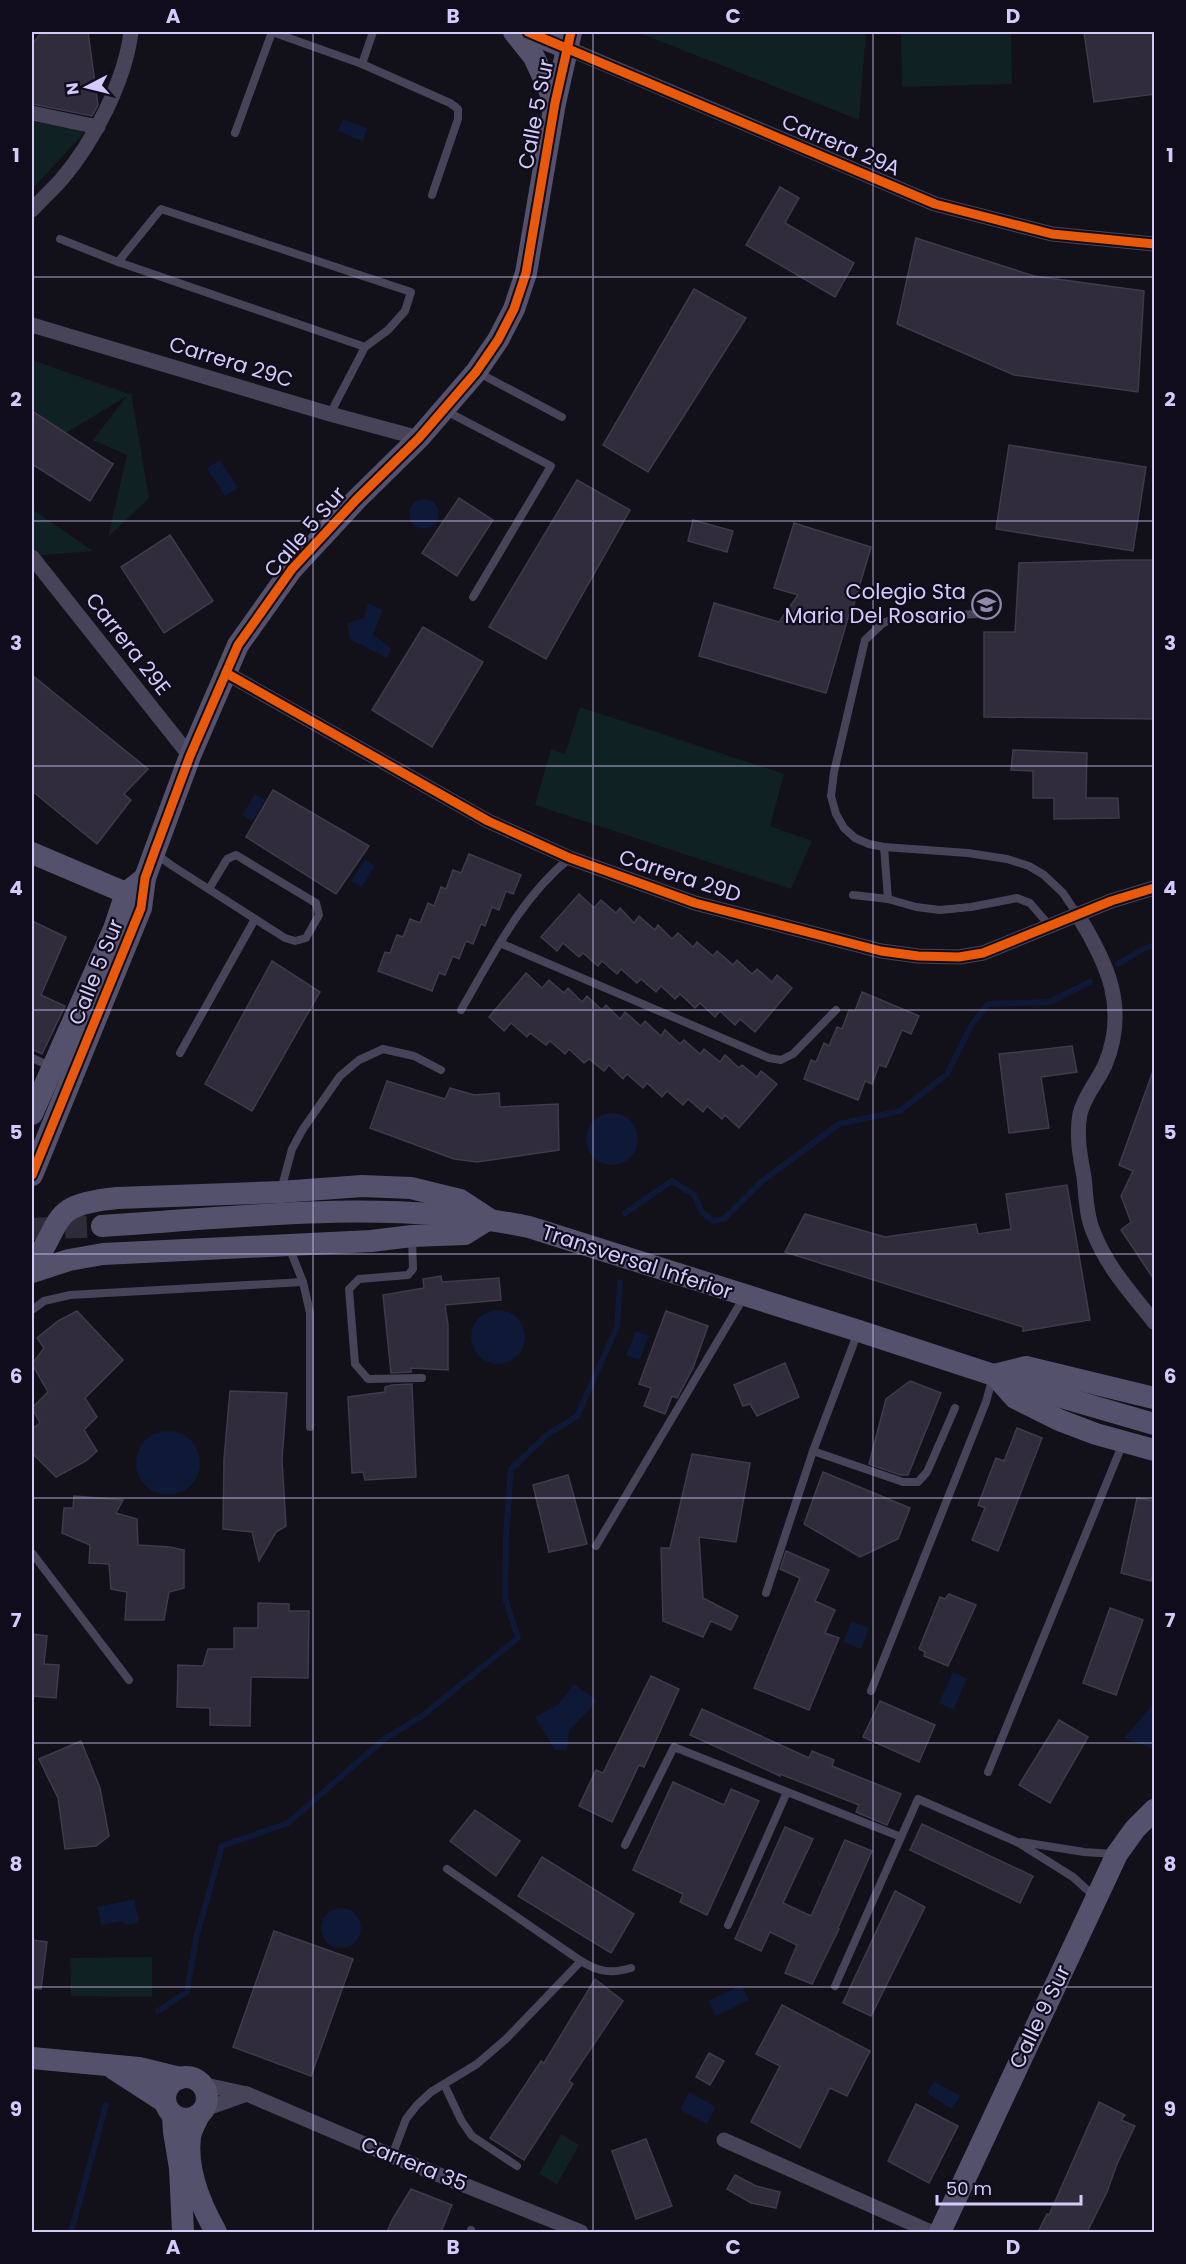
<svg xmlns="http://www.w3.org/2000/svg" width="1186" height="2264" font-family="Poppins,sans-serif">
<rect width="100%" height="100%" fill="#121018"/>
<g fill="#102123">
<polygon points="637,32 866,32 859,120"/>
<polygon points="901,32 1011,32 1012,84 902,87"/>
<polygon points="32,121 85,132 32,189"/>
<polygon points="32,360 129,394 131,392 149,498 108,537 127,455 93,440 127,396 66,433 32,416"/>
<polygon points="32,509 93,551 32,556"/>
<polygon points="580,707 784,774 770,826 812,841 791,889 535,805 551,749 565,754"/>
<polygon points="152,1957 152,1997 71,1996 70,1958"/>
<polygon points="561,2134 579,2145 557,2184 539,2174"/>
</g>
<g fill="#0d1937">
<polygon points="343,119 367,128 363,141 338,131"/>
<polygon points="220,460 238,488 225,496 207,468"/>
<circle cx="424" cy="514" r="15"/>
<polygon points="368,603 383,610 373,635 391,648 387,658 350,639 347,623 364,618"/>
<polygon points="255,794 266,800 252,821 242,815"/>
<polygon points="365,859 375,866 362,887 351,881"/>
<circle cx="612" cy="1139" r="26"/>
<circle cx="498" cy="1337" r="27"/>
<polygon points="636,1331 649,1336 639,1360 626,1355"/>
<circle cx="168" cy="1463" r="32"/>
<polygon points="852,1621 869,1628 861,1649 843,1642"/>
<polygon points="953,1672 967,1679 953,1710 939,1703"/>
<polygon points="574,1684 597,1701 569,1731 567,1750 555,1750 535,1717 559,1704"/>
<polygon points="1154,1703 1154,1749 1124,1738"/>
<polygon points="134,1899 139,1923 126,1925 120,1921 101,1925 97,1907"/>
<circle cx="341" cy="1928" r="20"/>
<polygon points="742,1985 749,2000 716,2016 708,2001"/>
<polygon points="934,2081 960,2096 952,2109 927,2093"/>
<polygon points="689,2092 716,2107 707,2124 680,2110"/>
</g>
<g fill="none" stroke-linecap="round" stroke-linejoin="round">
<g stroke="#0d1937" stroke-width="6">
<polyline points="1118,964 1141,950 1154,945"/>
<polyline points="625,1213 672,1181 694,1195 702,1212 713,1221 724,1219 762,1181 839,1124 900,1111 947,1074 971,1026 988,1004 1049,1002 1090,982"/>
<polyline points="158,2011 187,1992 196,1938 222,1846 288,1823 383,1740 422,1716 518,1638 505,1598 506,1535 511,1469 547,1435 577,1416 617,1327 620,1282"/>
<polyline points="71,2232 106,2105"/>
</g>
</g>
<g fill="#302c3b" stroke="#3f3a4c" stroke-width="1.5">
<polygon points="42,32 88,32 98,105 92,116 32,104 32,44"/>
<polygon points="1084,32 1155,32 1155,94 1094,102"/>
<polygon points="780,187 799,198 785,223 854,263 835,297 746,245"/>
<polygon points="916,238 1034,276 1144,291 1138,392 1014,375 897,324"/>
<polygon points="694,289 746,318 648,472 603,445"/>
<polygon points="32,411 113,464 90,501 32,464"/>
<polygon points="1009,445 1146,467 1133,551 996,529"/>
<polygon points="577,480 630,510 546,659 489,627"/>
<polygon points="459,498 493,520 457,576 422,553"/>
<polygon points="693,520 733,531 727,552 688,541"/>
<polygon points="794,523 871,547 852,611 850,611 826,693 699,656 714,603 779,622 798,595 774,588"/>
<polygon points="170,535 213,601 164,633 121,567"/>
<polygon points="1123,560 1155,560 1155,719 984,717 984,632 1015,632 1019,563"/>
<polygon points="423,627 483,662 432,747 372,710"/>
<polygon points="32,675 148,769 124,794 131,800 97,844 32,791"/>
<polygon points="1013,750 1087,753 1086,798 1118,798 1119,818 1054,819 1054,798 1033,798 1033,771 1011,770"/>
<polygon points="273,790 369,846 336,894 246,837"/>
<polygon points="469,854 521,875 513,894 506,891 499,910 492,907 485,926 481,924 473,944 466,941 459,959 453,956 445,975 439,973 432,991 378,971 385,952 390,953 397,935 403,937 410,919 420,923 428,903 434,906 441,887 446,889 453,870 461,873"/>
<polygon points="579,894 594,908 601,900 616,913 620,908 634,923 639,916 655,930 658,925 672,939 678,933 693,947 697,942 713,956 717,951 733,965 737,960 752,974 757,969 772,982 777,975 792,988 755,1032 740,1019 735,1025 720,1011 715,1017 700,1003 695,1008 680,994 675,999 661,986 656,992 641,979 637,983 621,969 617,974 602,961 598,966 583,953 579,957 563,943 557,951 541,937"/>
<polygon points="32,921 66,937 41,995 65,1006 42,1054 32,1049"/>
<polygon points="272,961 320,992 252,1111 205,1084"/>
<polygon points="526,973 542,988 549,980 564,993 568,988 582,1002 587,996 602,1010 606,1005 620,1019 625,1012 641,1026 645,1021 661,1036 665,1030 680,1044 684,1040 700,1054 704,1049 720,1062 725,1055 739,1068 742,1065 757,1077 761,1071 777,1084 739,1128 725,1115 722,1119 707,1106 703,1112 688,1099 683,1105 667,1091 662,1097 647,1083 643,1088 627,1074 623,1079 609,1065 604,1071 589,1059 584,1063 569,1049 565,1054 550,1041 546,1045 530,1033 527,1037 511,1023 504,1031 489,1017"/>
<polygon points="862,992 919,1016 911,1034 902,1030 886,1067 879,1065 872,1084 865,1081 858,1100 804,1079 811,1060 816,1062 824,1043 829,1046 837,1027 842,1029 849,1010 855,1011"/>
<polygon points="1072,1046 1077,1072 1041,1077 1049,1128 1009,1133 999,1054"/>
<polygon points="1153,1071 1155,1071 1155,1281 1121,1230 1131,1222 1121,1196 1133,1171 1119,1165"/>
<polygon points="387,1081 445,1099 450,1088 474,1095 499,1093 500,1107 558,1104 559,1150 477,1162 454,1159 370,1128"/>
<polygon points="1067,1185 1090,1320 1023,1331 1023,1327 785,1252 805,1214 885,1237 976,1224 978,1234 1011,1229 1006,1194"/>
<polygon points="441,1276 442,1282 499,1278 501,1300 445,1305 448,1325 448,1370 411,1368 411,1372 391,1373 383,1295 424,1288 423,1279"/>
<polygon points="77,1311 123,1360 85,1398 97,1417 84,1430 97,1451 86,1461 56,1477 32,1453 32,1429 40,1423 32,1408 48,1392 32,1364 44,1348 37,1338 58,1321"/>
<polygon points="666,1311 708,1326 693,1368 677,1398 672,1396 665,1414 644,1406 651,1388 639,1384"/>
<polygon points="785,1363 799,1397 757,1416 750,1404 743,1406 734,1385"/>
<polygon points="910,1381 941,1393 908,1475 900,1475 869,1464 886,1399"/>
<polygon points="412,1384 416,1477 365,1480 363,1472 352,1473 348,1397 385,1392 385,1387 392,1385"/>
<polygon points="230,1391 287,1393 282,1460 286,1526 276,1532 259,1561 252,1532 223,1529 224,1459"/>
<polygon points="1017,1428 1042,1438 998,1551 972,1540 985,1508 978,1505 996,1458 1004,1461"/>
<polygon points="692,1454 750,1463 736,1542 699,1537 703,1598 738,1616 731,1630 711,1621 703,1637 663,1621 661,1548 670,1548"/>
<polygon points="823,1472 910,1508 898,1539 860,1557 804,1524"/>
<polygon points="568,1475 587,1544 549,1552 533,1485"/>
<polygon points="74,1496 123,1500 116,1513 137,1519 138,1545 170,1547 184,1550 184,1588 169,1592 164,1620 125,1620 127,1592 111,1589 109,1564 89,1563 90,1545 62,1533 64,1508 73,1508"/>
<polygon points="1137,1498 1155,1501 1155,1567 1151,1581 1121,1573"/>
<polygon points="786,1551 829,1570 815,1601 835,1610 825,1633 839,1638 809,1710 754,1688 800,1578 780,1569"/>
<polygon points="949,1594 976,1605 948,1666 924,1656 925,1652 919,1649 940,1597 945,1599"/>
<polygon points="258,1603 289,1604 289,1611 309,1611 308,1678 251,1677 250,1726 210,1725 210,1708 177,1707 178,1665 203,1666 208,1649 234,1649 234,1628 258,1628"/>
<polygon points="1110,1608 1143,1620 1116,1695 1083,1683"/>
<polygon points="32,1634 47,1636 44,1664 59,1665 56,1698 32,1696"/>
<polygon points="651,1676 679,1689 644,1767 639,1765 612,1822 579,1806 596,1770 603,1773"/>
<polygon points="880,1701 935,1725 919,1762 863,1737"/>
<polygon points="702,1709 809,1758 812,1751 834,1760 832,1766 901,1794 887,1825 856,1812 859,1805 780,1774 780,1776 690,1735"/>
<polygon points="1059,1720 1088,1737 1050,1803 1019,1785"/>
<polygon points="81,1741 100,1788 109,1836 96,1846 65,1849 58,1798 39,1759"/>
<polygon points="673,1782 724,1805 731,1789 759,1801 707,1915 680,1902 683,1894 633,1870"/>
<polygon points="475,1810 520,1841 496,1876 450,1841"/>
<polygon points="922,1824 1033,1876 1020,1903 910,1850"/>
<polygon points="785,1827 813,1839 783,1903 811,1916 845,1840 872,1851 838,1928 839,1929 812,1984 785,1973 797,1945 770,1932 761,1951 735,1939"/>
<polygon points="542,1857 634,1914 611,1953 518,1896"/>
<polygon points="895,1891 925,1907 871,2016 843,2003"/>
<polygon points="274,1931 353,1959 311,2076 233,2047"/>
<polygon points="32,1940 47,1942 41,1989 32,1988"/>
<polygon points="595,1979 623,2001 569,2081 573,2084 524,2160 490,2138 541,2061 544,2063"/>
<polygon points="782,2005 870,2051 847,2096 830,2088 800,2148 751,2122 780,2066 756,2054"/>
<polygon points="709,2053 724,2061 710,2085 696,2077"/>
<polygon points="1099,2102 1125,2115 1121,2120 1135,2126 1117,2164 1107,2192 1087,2232 1038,2232 1047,2214 1049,2215"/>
<polygon points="916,2104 958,2126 929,2183 888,2161"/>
<polygon points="646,2139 672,2206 636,2219 612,2151"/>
<polygon points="735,2175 756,2186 780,2192 776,2208 751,2203 727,2189"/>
<polygon points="411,2189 452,2205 441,2232 387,2232 392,2220"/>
</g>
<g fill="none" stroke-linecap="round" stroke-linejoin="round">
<polyline stroke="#2f2c3a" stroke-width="22" stroke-dasharray="22 11" stroke-linecap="butt" points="32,1229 102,1226"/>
<g stroke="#474459" stroke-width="8">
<polyline points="272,32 362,64 450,103 458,109 458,119 432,195"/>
<polyline points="362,64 373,32"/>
<polyline points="235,133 272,32"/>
<polyline points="60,239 118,262 365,347"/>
<polyline points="118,262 161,209 411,292 405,311 388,330 365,347 330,414"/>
<polyline points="479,373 562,417"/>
<polyline points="446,411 551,466 473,597"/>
<polyline points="987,604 977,614 894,618 882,624 865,640 834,772 831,796 836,814 844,828 855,838 869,844 884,847 968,853 1007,859 1029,866 1044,875 1063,893 1077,914"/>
<polyline points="884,847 888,899"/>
<polyline points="156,854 171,865 285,938 295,941 306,938 319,915 316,903 236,855 227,859 209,889"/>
<polyline points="853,895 888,899 916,907 940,910 971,907 1017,898 1030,903 1049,925"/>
<polyline points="500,943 769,1058 781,1060 793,1054 836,1010"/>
<path d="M461,1010C492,957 521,897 570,858"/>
<polyline points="180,1053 255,919"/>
<polyline points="32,1058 52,1067"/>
<polyline points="281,1190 292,1149 303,1129 340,1076 359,1060 383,1049 414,1056 441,1070"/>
<polyline points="412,1238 413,1269 408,1275 359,1279 349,1289 355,1364 368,1379 422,1378"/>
<polyline points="289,1247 303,1282 310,1313 310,1427"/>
<polyline points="32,1310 44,1301 70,1295 303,1282"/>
<polyline points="813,1451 903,1482 918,1482 927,1472 955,1408"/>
<polyline points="596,1546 744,1297"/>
<polyline points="32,1553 129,1680"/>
<polyline points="766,1593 813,1451 858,1332"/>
<polyline points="871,1691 986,1402 992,1380"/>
<polyline points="988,1772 1123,1443"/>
<polyline points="1022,1842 1084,1852 1114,1854"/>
<polyline points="625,1845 674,1747 901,1837"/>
<polyline points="447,1869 581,1961"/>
<polyline points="728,1925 787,1792"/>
<polyline points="835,1986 918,1799 1017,1842 1073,1877 1095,1897"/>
<polyline points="444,2084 461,2120 472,2136 517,2166"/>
<path d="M392,2156L406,2119L417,2105L431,2092L477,2064L506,2039L581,1961C599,1972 611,1974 631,1968"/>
<polyline points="471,2232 471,2230"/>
</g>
<g stroke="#474459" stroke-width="15">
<polyline points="567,48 935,204 1052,234 1154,244"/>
<polyline points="32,113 98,127"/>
<path d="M32,210C41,200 52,190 61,180C93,143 125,81 131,32"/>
<polyline points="32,325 330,414 419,438"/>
<polyline points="32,557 190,756"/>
<polyline points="226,673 488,821 570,858 695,903 881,951 918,956 959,957 983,953 1111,901 1154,888"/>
<path d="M1077,914C1107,962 1129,1008 1105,1065C1098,1081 1084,1096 1080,1114C1076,1135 1080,1156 1084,1177C1086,1194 1086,1215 1093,1231C1106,1266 1132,1294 1154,1322"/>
<polyline points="201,2084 247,2094 392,2156 581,2232"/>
<polyline points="205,2109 247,2094"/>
<polyline points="724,2140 931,2232"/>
</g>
<g stroke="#54516c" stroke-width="22">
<polyline points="514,32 534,57 555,103"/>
<polyline points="528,32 567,48"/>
<polyline points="32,853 126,893 135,902"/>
<polyline points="32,1114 114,929 126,893 145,878"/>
<polyline points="32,1175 141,908 145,878 154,853 190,756 238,645 292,569 356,500 419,438 476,372 498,340 514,309 526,273 555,103 571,32"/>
<path d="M102,1226C244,1217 389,1198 529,1227L859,1331L1061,1397L1154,1424"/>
<path d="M32,1267C65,1219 48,1205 117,1198L280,1192L362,1186L411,1188L460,1200L489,1219L465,1234L412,1236L371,1241L103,1254L69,1260L32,1272"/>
<polyline points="994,1375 1026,1367 1154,1398"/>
<polyline points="999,1380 1015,1398 1059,1420 1096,1434 1154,1450"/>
<polyline points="32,2058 139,2068 180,2078"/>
<polyline points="114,2069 165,2102"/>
<circle cx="186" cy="2098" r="21"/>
<polyline points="173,2115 174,2132 180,2168 183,2232"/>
<path d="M199,2115C196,2122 191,2129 190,2137C186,2170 200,2204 216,2232"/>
<polyline points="940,2232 1117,1854 1135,1829 1154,1810"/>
</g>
<defs>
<g id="cycleway">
<polyline points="528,32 935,204 1052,234 1154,244"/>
<polyline points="226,673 488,821 570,858 695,903 881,951 918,956 959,957 983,953 1111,901 1154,888"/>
<polyline points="32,1175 141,908 145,878 154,853 190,756 238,645 292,569 356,500 419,438 476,372 498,340 514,309 526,273 555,103 571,32"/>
</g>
</defs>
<use href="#cycleway" stroke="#100c1c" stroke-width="13"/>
<use href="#cycleway" stroke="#e8590c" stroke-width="9"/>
</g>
<path fill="none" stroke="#d4cafc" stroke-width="1.5" stroke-opacity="0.55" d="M313,32V2232M593,32V2232M873,32V2232M32,277H1154M32,521H1154M32,766H1154M32,1010H1154M32,1254H1154M32,1498H1154M32,1743H1154M32,1987H1154"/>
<defs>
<symbol id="school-ring" viewBox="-11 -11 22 22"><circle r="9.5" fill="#100c1c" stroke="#9089ac" stroke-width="1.5"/><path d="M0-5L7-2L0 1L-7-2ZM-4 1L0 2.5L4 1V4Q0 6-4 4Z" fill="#9089ac"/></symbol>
</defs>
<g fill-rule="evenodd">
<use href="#school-ring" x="970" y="588" width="33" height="33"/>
</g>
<g text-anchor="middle" stroke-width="4.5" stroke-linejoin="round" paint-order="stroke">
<g font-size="21" fill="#d4cafc" stroke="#100c1c">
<text transform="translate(536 114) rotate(-79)" y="7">Calle 5 Sur</text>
<text transform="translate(841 145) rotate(23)" y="7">Carrera 29A</text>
<text transform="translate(231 362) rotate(17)" y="7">Carrera 29C</text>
<text transform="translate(305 532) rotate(-49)" y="7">Calle 5 Sur</text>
<text transform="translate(128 644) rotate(52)" y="7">Carrera 29E</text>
<text transform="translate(680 876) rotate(18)" y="7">Carrera 29D</text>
<text transform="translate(96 972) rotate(-68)" y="7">Calle 5 Sur</text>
<text transform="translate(637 1262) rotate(18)" y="7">Transversal Inferior</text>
<text transform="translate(1040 2017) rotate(-64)" y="7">Calle 9 Sur</text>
<text transform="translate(414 2164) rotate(22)" y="7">Carrera 35</text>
</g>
<g font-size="21" fill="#d4cafc" stroke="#100c1c" text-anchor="end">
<text x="966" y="599">Colegio Sta<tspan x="966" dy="24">Maria Del Rosario</tspan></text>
</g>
</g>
<rect width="1186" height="2264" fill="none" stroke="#100c1c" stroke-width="66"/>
<g transform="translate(87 87) rotate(263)" stroke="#100c1c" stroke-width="4.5" paint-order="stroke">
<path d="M0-4.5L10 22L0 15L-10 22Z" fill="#d4cafc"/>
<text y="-9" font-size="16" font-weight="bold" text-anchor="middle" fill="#d4cafc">N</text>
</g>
<path d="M937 2195v9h144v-9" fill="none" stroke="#d4cafc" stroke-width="3"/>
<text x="946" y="2195" font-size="18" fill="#d4cafc" stroke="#100c1c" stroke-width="4.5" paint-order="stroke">50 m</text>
<rect x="33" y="33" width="1120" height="2198" fill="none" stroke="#d4cafc" stroke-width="2"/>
<g font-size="20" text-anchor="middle" font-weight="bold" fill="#d4cafc">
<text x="173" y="23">A</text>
<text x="453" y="23">B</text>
<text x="733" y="23">C</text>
<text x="1013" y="23">D</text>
<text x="16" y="162">1</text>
<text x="1170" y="162">1</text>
<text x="16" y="406">2</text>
<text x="1170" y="406">2</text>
<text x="16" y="650">3</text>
<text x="1170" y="650">3</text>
<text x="16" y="895">4</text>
<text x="1170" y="895">4</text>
<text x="16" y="1139">5</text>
<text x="1170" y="1139">5</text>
<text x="16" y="1383">6</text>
<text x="1170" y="1383">6</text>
<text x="16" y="1627">7</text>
<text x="1170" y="1627">7</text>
<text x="16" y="1871">8</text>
<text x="1170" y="1871">8</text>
<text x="16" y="2116">9</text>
<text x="1170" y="2116">9</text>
<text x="173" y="2254">A</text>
<text x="453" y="2254">B</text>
<text x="733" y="2254">C</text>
<text x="1013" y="2254">D</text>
</g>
</svg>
